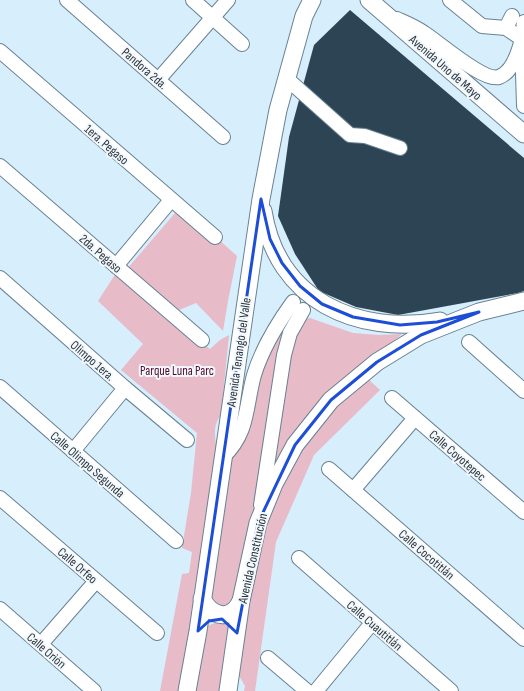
<svg xmlns="http://www.w3.org/2000/svg" width="524" height="691" font-family="'Sofia Sans Condensed',sans-serif">
<rect width="100%" height="100%" fill="#d7eefd"/>
<g fill="#e7bbc7">
<polygon points="181,206 237,256 228,301 223,331 196,303 179,310 127,269"/>
<path d="M116,273L165,316L210,349L220,340L229,335L221,415C210,427 217,447 219,461L183,691H160L182,574L189,573L192,552L182,548L191,493L197,433L121,370L143,344L98,301Z"/>
<polygon points="292,311 256,520 234,608 207,607 228,462 263,360"/>
<polygon points="310,318 353,333 379,335 402,334 364,367 272,482 291,343 304,319"/>
<polygon points="365,376 380,390 314,455 276,542 255,691 244,691 245,686 237,672 260,527 298,447"/>
<polygon points="217,622 227,624 232,628 225,691 193,691 205,627"/>
</g>
<polygon fill="#2c4453" points="350,10 524,158 524,291 518,293 398,315 356,307 319,291 295,254 278,216 289,137 314,45"/>
<g fill="none" stroke-linecap="round" stroke-linejoin="round">
<defs>
<g id="minor">
<polyline points="67,0 223,137"/>
<polyline points="193,0 242,44"/>
<polyline points="450,0 482,26 506,28 522,39"/>
<path d="M397,19C406,23 416,27 424,33C439,42 483,82 499,77C513,72 519,51 522,39"/>
<polyline points="524,22 522,39 524,106"/>
<polyline points="506,28 512,16"/>
<polyline points="0,51 215,237"/>
<polyline points="286,78 350,135 365,136 400,148"/>
<polyline points="158,80 228,0"/>
<polyline points="0,166 202,340"/>
<polyline points="116,266 171,200"/>
<polyline points="0,278 125,388 187,440"/>
<polyline points="469,342 524,391"/>
<polyline points="0,387 176,541"/>
<polyline points="392,398 524,512"/>
<polyline points="73,451 125,388"/>
<path d="M223,457C249,432 245,408 254,375C262,349 277,324 293,302"/>
<polyline points="329,469 524,639"/>
<polyline points="353,490 415,418"/>
<polyline points="0,498 157,633"/>
<polyline points="261,505 284,355 290,333 303,310"/>
<polyline points="299,558 451,691"/>
<polyline points="0,609 94,691"/>
<polyline points="41,644 96,581"/>
<polyline points="268,658 307,691"/>
<polyline points="316,691 372,623"/>
</g>
<g id="major">
<polyline points="369,0 524,134"/>
<path d="M263,211C277,300 357,336 440,321"/>
<path d="M202,599C212,617 231,622 241,601"/>
<polyline points="187,691 198,631 261,199 278,110 304,16 312,0"/>
<polyline points="228,691 241,601 258,523 274,484 295,445 331,400 377,362 421,335 479,312 524,301"/>
</g>
</defs>
<use href="#minor" stroke="#688293" stroke-width="16"/>
<use href="#major" stroke="#688293" stroke-width="19"/>
<use href="#minor" stroke="#fff" stroke-width="14"/>
<use href="#major" stroke="#fff" stroke-width="17"/>
</g>
<path fill="none" stroke="#1d4ed8" stroke-width="3" stroke-linejoin="round" d="M261,199L270,239L282,263L300,286L322,304L353,317L400,325L437,322L479,312L421,335L377,362L331,400L295,445L258,523L237,633L222,619L209,621L198,631Z"/>
<g text-anchor="middle" stroke-width="4" stroke-linejoin="round" paint-order="stroke">
<g font-size="13" fill="#2a353d" stroke="#f2f8fc">
<text transform="translate(446 67) rotate(41)" y="5">Avenida Uno de Mayo</text>
<text transform="translate(145 68) rotate(41)" y="5">Pandora 2da.</text>
<text transform="translate(107 144) rotate(41)" y="5">1era. Pegaso</text>
<text transform="translate(101 253) rotate(41)" y="5">2da. Pegaso</text>
<text transform="translate(238 352) rotate(-82)" y="5">Avenida Tenango del Valle</text>
<text transform="translate(93 360) rotate(41)" y="5">Olimpo 1era.</text>
<text transform="translate(458 455) rotate(41)" y="5">Calle Coyotepec</text>
<text transform="translate(88 464) rotate(41)" y="5">Calle Olimpo Segunda</text>
<text transform="translate(427 554) rotate(41)" y="5">Calle Cocotitlán</text>
<text transform="translate(252 558) rotate(-77)" y="5">Avenida Constitución</text>
<text transform="translate(78 565) rotate(41)" y="5">Calle Orfeo</text>
<text transform="translate(375 625) rotate(41)" y="5">Calle Cuautitlán</text>
<text transform="translate(47 650) rotate(41)" y="5">Calle Orión</text>
</g>
<g font-size="13" fill="#510929" stroke="#f2f8fc">
<text x="177" y="375">Parque Luna Parc</text>
</g>
</g>
</svg>
